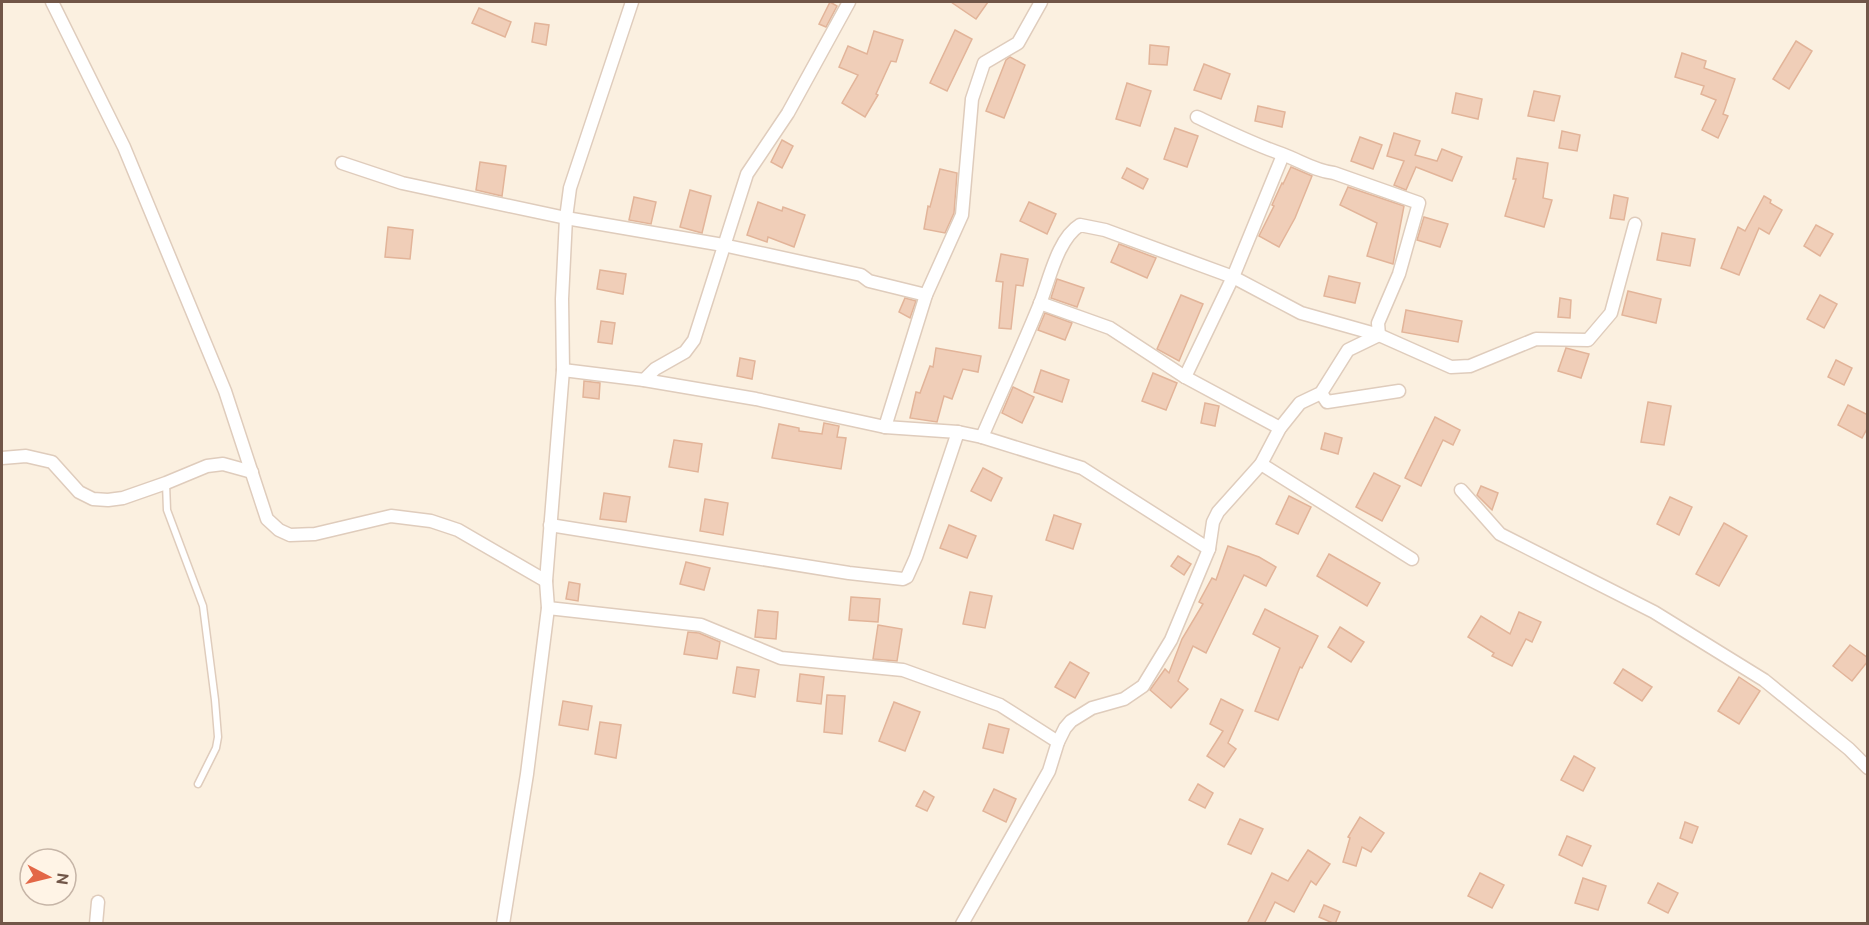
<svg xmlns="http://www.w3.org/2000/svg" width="1869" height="925" font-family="Ubuntu,sans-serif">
<rect width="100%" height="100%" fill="#fbf0e0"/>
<g fill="#f0ceb8" stroke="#e2b499" stroke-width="1.5">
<polygon points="830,2 837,6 826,27 819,24"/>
<polygon points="951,2 988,2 976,19"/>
<polygon points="479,8 511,22 505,37 472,23"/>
<polygon points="535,23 549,25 546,45 532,42"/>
<polygon points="955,30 972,39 947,91 930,83"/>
<polygon points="874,31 903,40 896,62 891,61 876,94 878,95 865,117 842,103 858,75 839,67 848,46 867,54"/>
<polygon points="1796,41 1812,51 1789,89 1773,79"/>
<polygon points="1150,45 1169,47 1167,65 1149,64"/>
<polygon points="1682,53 1706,61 1704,68 1735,79 1723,114 1728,116 1718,138 1702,130 1716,100 1701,94 1704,86 1675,77"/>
<polygon points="1010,57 1025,65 1004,118 986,111 1006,60"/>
<polygon points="1204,64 1230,74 1221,99 1194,90"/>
<polygon points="1127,83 1151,91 1140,126 1116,119"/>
<polygon points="1534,91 1560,96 1554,121 1528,116"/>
<polygon points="1456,93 1482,99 1478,119 1452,113"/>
<polygon points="1258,106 1285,112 1282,127 1255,121"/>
<polygon points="1175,128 1198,136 1187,167 1164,159"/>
<polygon points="1562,131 1580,135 1577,151 1559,148"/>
<polygon points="1394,133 1420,141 1415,155 1437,161 1442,149 1462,157 1452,181 1416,167 1406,190 1394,185 1404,161 1387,156"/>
<polygon points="1360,137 1382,145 1373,169 1351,161"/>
<polygon points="782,140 793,146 782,168 771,162"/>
<polygon points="1517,158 1548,163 1543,198 1552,200 1544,227 1505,216 1516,179 1513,179"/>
<polygon points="480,162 506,166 502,196 476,190"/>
<polygon points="1291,167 1312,176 1295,218 1279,247 1259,236 1274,206 1272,205 1282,183 1283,184"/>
<polygon points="1127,168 1148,179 1143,189 1122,178"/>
<polygon points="940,169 957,173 954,213 945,233 924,229 928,206 930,207"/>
<polygon points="1348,187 1404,206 1393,264 1367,256 1377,223 1340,205"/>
<polygon points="690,190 711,196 702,233 680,227"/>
<polygon points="1614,195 1628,198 1624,220 1610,218"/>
<polygon points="1764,196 1771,200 1770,203 1782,210 1769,234 1759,228 1739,275 1721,268 1738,227 1745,231"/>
<polygon points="634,197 656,202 651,224 629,220"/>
<polygon points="758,202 782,211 783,207 805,215 794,247 768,237 767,242 747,235"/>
<polygon points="1029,202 1056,214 1047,234 1020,221"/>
<polygon points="1424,217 1448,224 1440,247 1417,240"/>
<polygon points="1816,225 1833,234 1820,256 1804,246"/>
<polygon points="388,227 413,230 410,259 385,257"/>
<polygon points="1662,233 1695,239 1690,266 1657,260"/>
<polygon points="1119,244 1156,258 1147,278 1111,262"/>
<polygon points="1001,254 1028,259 1023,286 1016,285 1011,329 999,328 1003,282 996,281"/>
<polygon points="600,270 626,274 623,294 597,289"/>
<polygon points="1329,276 1360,283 1355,303 1324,296"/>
<polygon points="1057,279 1084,288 1077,307 1051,298"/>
<polygon points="1628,291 1661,299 1656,323 1622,315"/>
<polygon points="1181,295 1203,304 1179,361 1157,349"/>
<polygon points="1820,295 1837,304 1824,328 1807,319"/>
<polygon points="905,298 916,301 910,318 899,312"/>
<polygon points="1560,298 1571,300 1570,318 1558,317"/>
<polygon points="1406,310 1462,321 1458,342 1402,332"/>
<polygon points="1045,313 1072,323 1065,340 1038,330"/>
<polygon points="601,321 615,323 612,344 598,342"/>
<polygon points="936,348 981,356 978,372 963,369 952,399 944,396 937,422 910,418 916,392 920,393 930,366 933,367"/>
<polygon points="1566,348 1589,354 1581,378 1558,371"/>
<polygon points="740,358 755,361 752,379 737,376"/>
<polygon points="1836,360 1852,368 1844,385 1828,377"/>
<polygon points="1041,370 1069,380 1062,402 1034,392"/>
<polygon points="1153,373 1177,383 1166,410 1142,401"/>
<polygon points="584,381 600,383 599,399 583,397"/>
<polygon points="1013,387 1034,397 1022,423 1002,413"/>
<polygon points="1648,402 1671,406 1664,445 1641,442"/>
<polygon points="1205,403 1219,406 1215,426 1201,423"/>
<polygon points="1848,405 1868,415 1868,427 1862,438 1838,425"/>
<polygon points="1435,417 1460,430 1453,445 1443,440 1421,486 1405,478"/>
<polygon points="824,423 839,426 837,437 846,438 841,469 772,458 779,424 799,428 799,431 822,434"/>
<polygon points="1325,433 1342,438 1338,454 1321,449"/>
<polygon points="674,440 702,444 698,472 669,467"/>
<polygon points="983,468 1002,478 991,501 971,491"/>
<polygon points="1374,473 1400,486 1382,521 1356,507"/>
<polygon points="1481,486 1498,493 1492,510 1477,495"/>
<polygon points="604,493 630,497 626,522 600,519"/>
<polygon points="1289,496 1311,507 1298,534 1276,524"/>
<polygon points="1670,497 1692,507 1679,535 1657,524"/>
<polygon points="705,499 728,503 723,535 700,531"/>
<polygon points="1054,515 1081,524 1073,549 1046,540"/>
<polygon points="1724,523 1747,536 1719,586 1696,574"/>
<polygon points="949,525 976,536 967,558 940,548"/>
<polygon points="1228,546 1259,557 1276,567 1266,586 1244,575 1206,653 1193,646 1178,681 1188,689 1171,708 1150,690 1165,669 1169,673 1182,639 1203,604 1199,602 1212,578 1216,580"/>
<polygon points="1329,554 1380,583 1367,606 1317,576"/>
<polygon points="1178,556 1191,564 1184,575 1171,566"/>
<polygon points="686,562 710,568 704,590 680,584"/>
<polygon points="569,582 580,584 578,601 566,599"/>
<polygon points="970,592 992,596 985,628 963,624"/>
<polygon points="851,597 880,599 878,622 849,620"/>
<polygon points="1265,609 1318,636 1302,668 1300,667 1278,720 1255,711 1280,648 1253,634"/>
<polygon points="758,610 778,612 776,639 755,637"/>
<polygon points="1519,612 1541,622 1532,642 1526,639 1512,666 1492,656 1494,653 1468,637 1481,616 1510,634"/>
<polygon points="878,625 902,629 897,661 873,659"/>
<polygon points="1340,627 1364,642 1351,662 1328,647"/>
<polygon points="688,632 699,633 720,642 717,659 684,654"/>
<polygon points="1850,645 1868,658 1868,661 1852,681 1833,666"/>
<polygon points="1070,662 1089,673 1075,698 1055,687"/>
<polygon points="737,667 759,670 755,697 733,693"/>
<polygon points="1623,669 1652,687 1642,701 1614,683"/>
<polygon points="800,674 824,677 821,704 797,701"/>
<polygon points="1739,677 1760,691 1739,724 1718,711"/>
<polygon points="827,695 845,696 842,734 824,732"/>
<polygon points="1221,699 1243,710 1228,743 1236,749 1224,767 1207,756 1223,731 1210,724"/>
<polygon points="563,701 592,706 588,730 559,725"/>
<polygon points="894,702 920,712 905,751 879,741"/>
<polygon points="600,722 621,725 616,758 595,754"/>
<polygon points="989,724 1009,729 1003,753 983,748"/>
<polygon points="1574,756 1595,768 1583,791 1561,780"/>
<polygon points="1198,784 1213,793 1205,808 1189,800"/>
<polygon points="994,789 1016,799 1006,822 983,811"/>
<polygon points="924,791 934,797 927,811 916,806"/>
<polygon points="1360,817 1384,833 1371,852 1362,847 1356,866 1343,862 1350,838 1348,837"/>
<polygon points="1240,819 1263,829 1251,854 1228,844"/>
<polygon points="1685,822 1698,827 1692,843 1680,838"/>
<polygon points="1567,836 1591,846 1582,866 1559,855"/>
<polygon points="1308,850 1330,864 1316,885 1311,881 1294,912 1275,902 1264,924 1247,924 1272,873 1288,881"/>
<polygon points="1480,873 1504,885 1492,908 1468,896"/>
<polygon points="1583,878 1606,886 1598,910 1575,903"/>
<polygon points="1658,883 1678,893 1668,913 1648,903"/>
<polygon points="1324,905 1340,912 1335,924 1319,917"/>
</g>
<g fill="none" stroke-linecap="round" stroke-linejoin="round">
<defs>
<polyline id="service" points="166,483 167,510 203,606 215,700 218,737 216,748 198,784"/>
<g id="minor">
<polyline points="52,2 124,147 225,391 267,519 279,530 290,535 315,534 391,516 431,521 458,530 546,581"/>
<polyline points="342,163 402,183 566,218 723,245 861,275 869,281 926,295"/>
<polyline points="1040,303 1110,328 1185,377 1280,428"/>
<polyline points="563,370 644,380 756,399 885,427 958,432"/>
<polyline points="1185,377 1233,277 1283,155"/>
<polyline points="644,380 655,369 685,352 694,340 747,174 788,113 849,2"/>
<polyline points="1321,393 1327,402 1399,391"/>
<polyline points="885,427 926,295 962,215 972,99 984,63 1018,43 1041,2"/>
<path d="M982,437C1001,393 1021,350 1039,306C1049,282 1057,239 1080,225L1105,230L1233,277L1301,313L1379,335L1451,367L1470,366L1536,339L1588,340L1611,313L1635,224"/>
<polyline points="2,458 26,456 52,462 79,492 93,499 108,500 123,498 166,483 207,466 223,464 252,472"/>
<polyline points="1261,464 1412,559"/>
<polyline points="1461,490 1500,534 1654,612 1764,680 1849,749 1868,768"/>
<polyline points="550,525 849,573 903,579 907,577 916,557 958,432 982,437 1082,468 1209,549"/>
<polyline points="548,608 701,625 781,658 903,670 1000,705 1058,742"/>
<polyline points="96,924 98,902"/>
<polyline points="503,924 527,774 548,608 546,581 563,370 562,299 566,218 570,188 632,2"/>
<path d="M962,924L1049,771L1058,742L1065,728L1071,721L1092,708L1124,699L1143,686L1171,640L1209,549L1213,522L1218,512L1261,464L1280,428L1300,403L1321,393L1348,350L1379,335L1378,323L1399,274L1419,203L1334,173C1315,171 1301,161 1282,154C1253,144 1225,130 1197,117"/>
</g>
</defs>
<use href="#service" stroke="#dfccbc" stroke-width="9"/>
<use href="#minor" stroke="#dfccbc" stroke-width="15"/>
<use href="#service" stroke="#fff" stroke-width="6"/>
<use href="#minor" stroke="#fff" stroke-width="12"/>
</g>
<rect width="1869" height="925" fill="none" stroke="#715648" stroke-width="6"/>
<g transform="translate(48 877) rotate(97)"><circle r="28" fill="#fff4e6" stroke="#c6b5a7" stroke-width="1.5"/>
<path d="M0-4.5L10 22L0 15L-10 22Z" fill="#e36747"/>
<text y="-9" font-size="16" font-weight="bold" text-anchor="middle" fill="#715648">N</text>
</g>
</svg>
